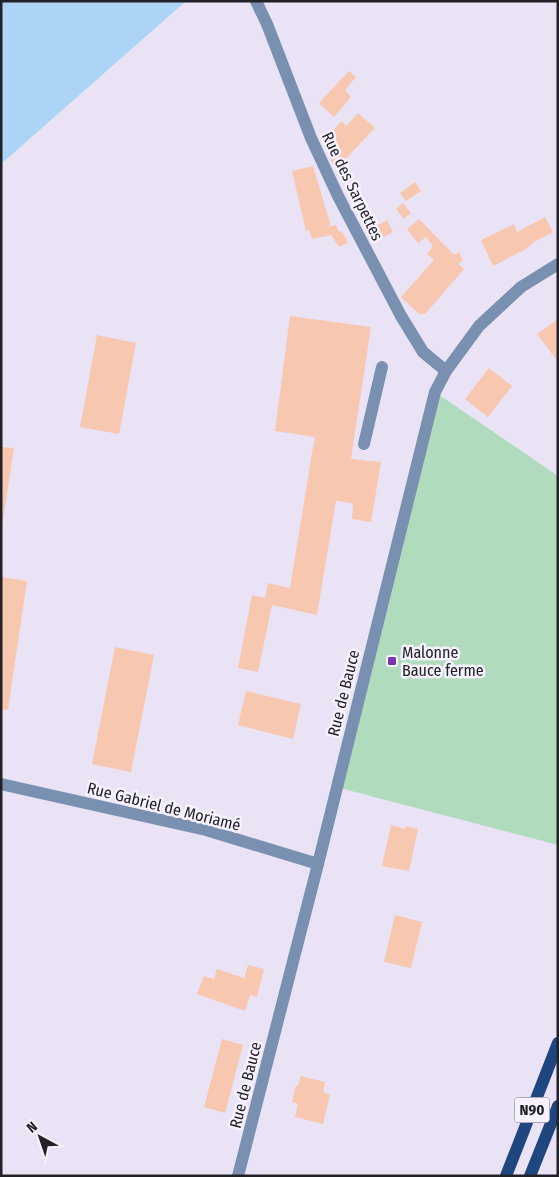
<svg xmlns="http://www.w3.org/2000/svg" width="559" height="1177" font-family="'Fira Sans Condensed',sans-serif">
<rect width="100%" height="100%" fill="#eae3f6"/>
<polygon fill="#b0dcbd" points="435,392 558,476 558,845 336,787"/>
<polygon fill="#acd4f7" points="1,1 186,1 1,164"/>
<g fill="#f7c7af">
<polygon points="349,71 356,77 345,90 351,97 334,117 319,103"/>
<polygon points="358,113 375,128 335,170 326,148 331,142 326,137 342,121 346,126"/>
<polygon points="313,166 330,223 329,227 336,225 339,232 342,231 348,243 339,247 331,235 312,239 309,230 306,231 292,171"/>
<polygon points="415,182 421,191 406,201 400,193"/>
<polygon points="403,203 411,213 404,219 396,209"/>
<polygon points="545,217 553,232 534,242 526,249 493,266 481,240 514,224 517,232"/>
<polygon points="419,219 454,255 459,252 463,260 458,264 464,269 425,314 419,314 401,297 434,260 427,254 433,246 426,237 418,243 407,229"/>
<polygon points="387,220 393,232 375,242 369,230"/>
<polygon points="290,316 371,327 351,459 381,462 371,522 352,519 353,503 336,501 317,615 272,605 258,672 238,668 252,595 265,598 268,583 290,588 312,453 315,437 275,431"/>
<polygon points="558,319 558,362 537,334"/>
<polygon points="97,335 136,343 119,434 80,427"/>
<polygon points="489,368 512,386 488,417 465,399"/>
<polygon points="1,447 14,448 2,526 1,526"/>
<polygon points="1,577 27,581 8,710 1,709"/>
<polygon points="115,647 154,655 131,772 92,764"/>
<polygon points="246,691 301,704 293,739 238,725"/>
<polygon points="391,825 405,829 406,826 418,829 409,871 382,866"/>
<polygon points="395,915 422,922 411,968 384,962"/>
<polygon points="248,965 264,969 257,997 250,995 245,1011 197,994 204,976 214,979 217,969 244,978"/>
<polygon points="222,1039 243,1045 225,1113 204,1107"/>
<polygon points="301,1076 325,1082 323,1092 330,1095 323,1124 295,1117 298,1104 292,1102 296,1085 298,1086"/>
</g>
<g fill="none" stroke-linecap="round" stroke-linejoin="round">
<g stroke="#7a90b1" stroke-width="12">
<polyline points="256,1 267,24 311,138 338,196 401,316 423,352 446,371"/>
<polyline points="364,444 382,367"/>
<polyline points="1,784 206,830 318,864"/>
<polyline points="238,1176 318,864 435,392 446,371 479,326 521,287 558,264"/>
</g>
<g stroke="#20467f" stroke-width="12">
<polyline points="506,1176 558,1043"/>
<polyline points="530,1176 558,1106"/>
</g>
</g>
<rect fill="#7b37ab" stroke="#f6f2fd" stroke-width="2" x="387" y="656" width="10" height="10" rx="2.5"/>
<g text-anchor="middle" stroke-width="5" stroke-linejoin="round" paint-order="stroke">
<rect fill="#f6f2fd" stroke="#626068" stroke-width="1" x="514.5" y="1097.5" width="35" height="25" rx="4"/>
<g font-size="15" font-weight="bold" fill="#232128">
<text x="532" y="1115">N90</text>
</g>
<g font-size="16" fill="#232128" stroke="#f6f2fd">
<text transform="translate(353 186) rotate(64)" y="6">Rue des Sarpettes</text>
<text transform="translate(343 693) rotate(-76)" y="6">Rue de Bauce</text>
<text transform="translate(164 806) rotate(14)" y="6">Rue Gabriel de Moriamé</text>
<text transform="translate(245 1085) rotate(-76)" y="6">Rue de Bauce</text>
</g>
<g font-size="16" fill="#232128" stroke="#f6f2fd" text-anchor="start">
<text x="402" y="658">Malonne<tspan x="402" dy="18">Bauce ferme</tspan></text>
</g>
</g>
<rect width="559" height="1177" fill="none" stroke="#232128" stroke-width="5"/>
<g transform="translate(40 1137) rotate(320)" stroke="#f6f2fd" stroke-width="4" paint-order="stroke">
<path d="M0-4L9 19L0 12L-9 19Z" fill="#232128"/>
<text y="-8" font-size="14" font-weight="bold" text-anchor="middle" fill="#232128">N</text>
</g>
</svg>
